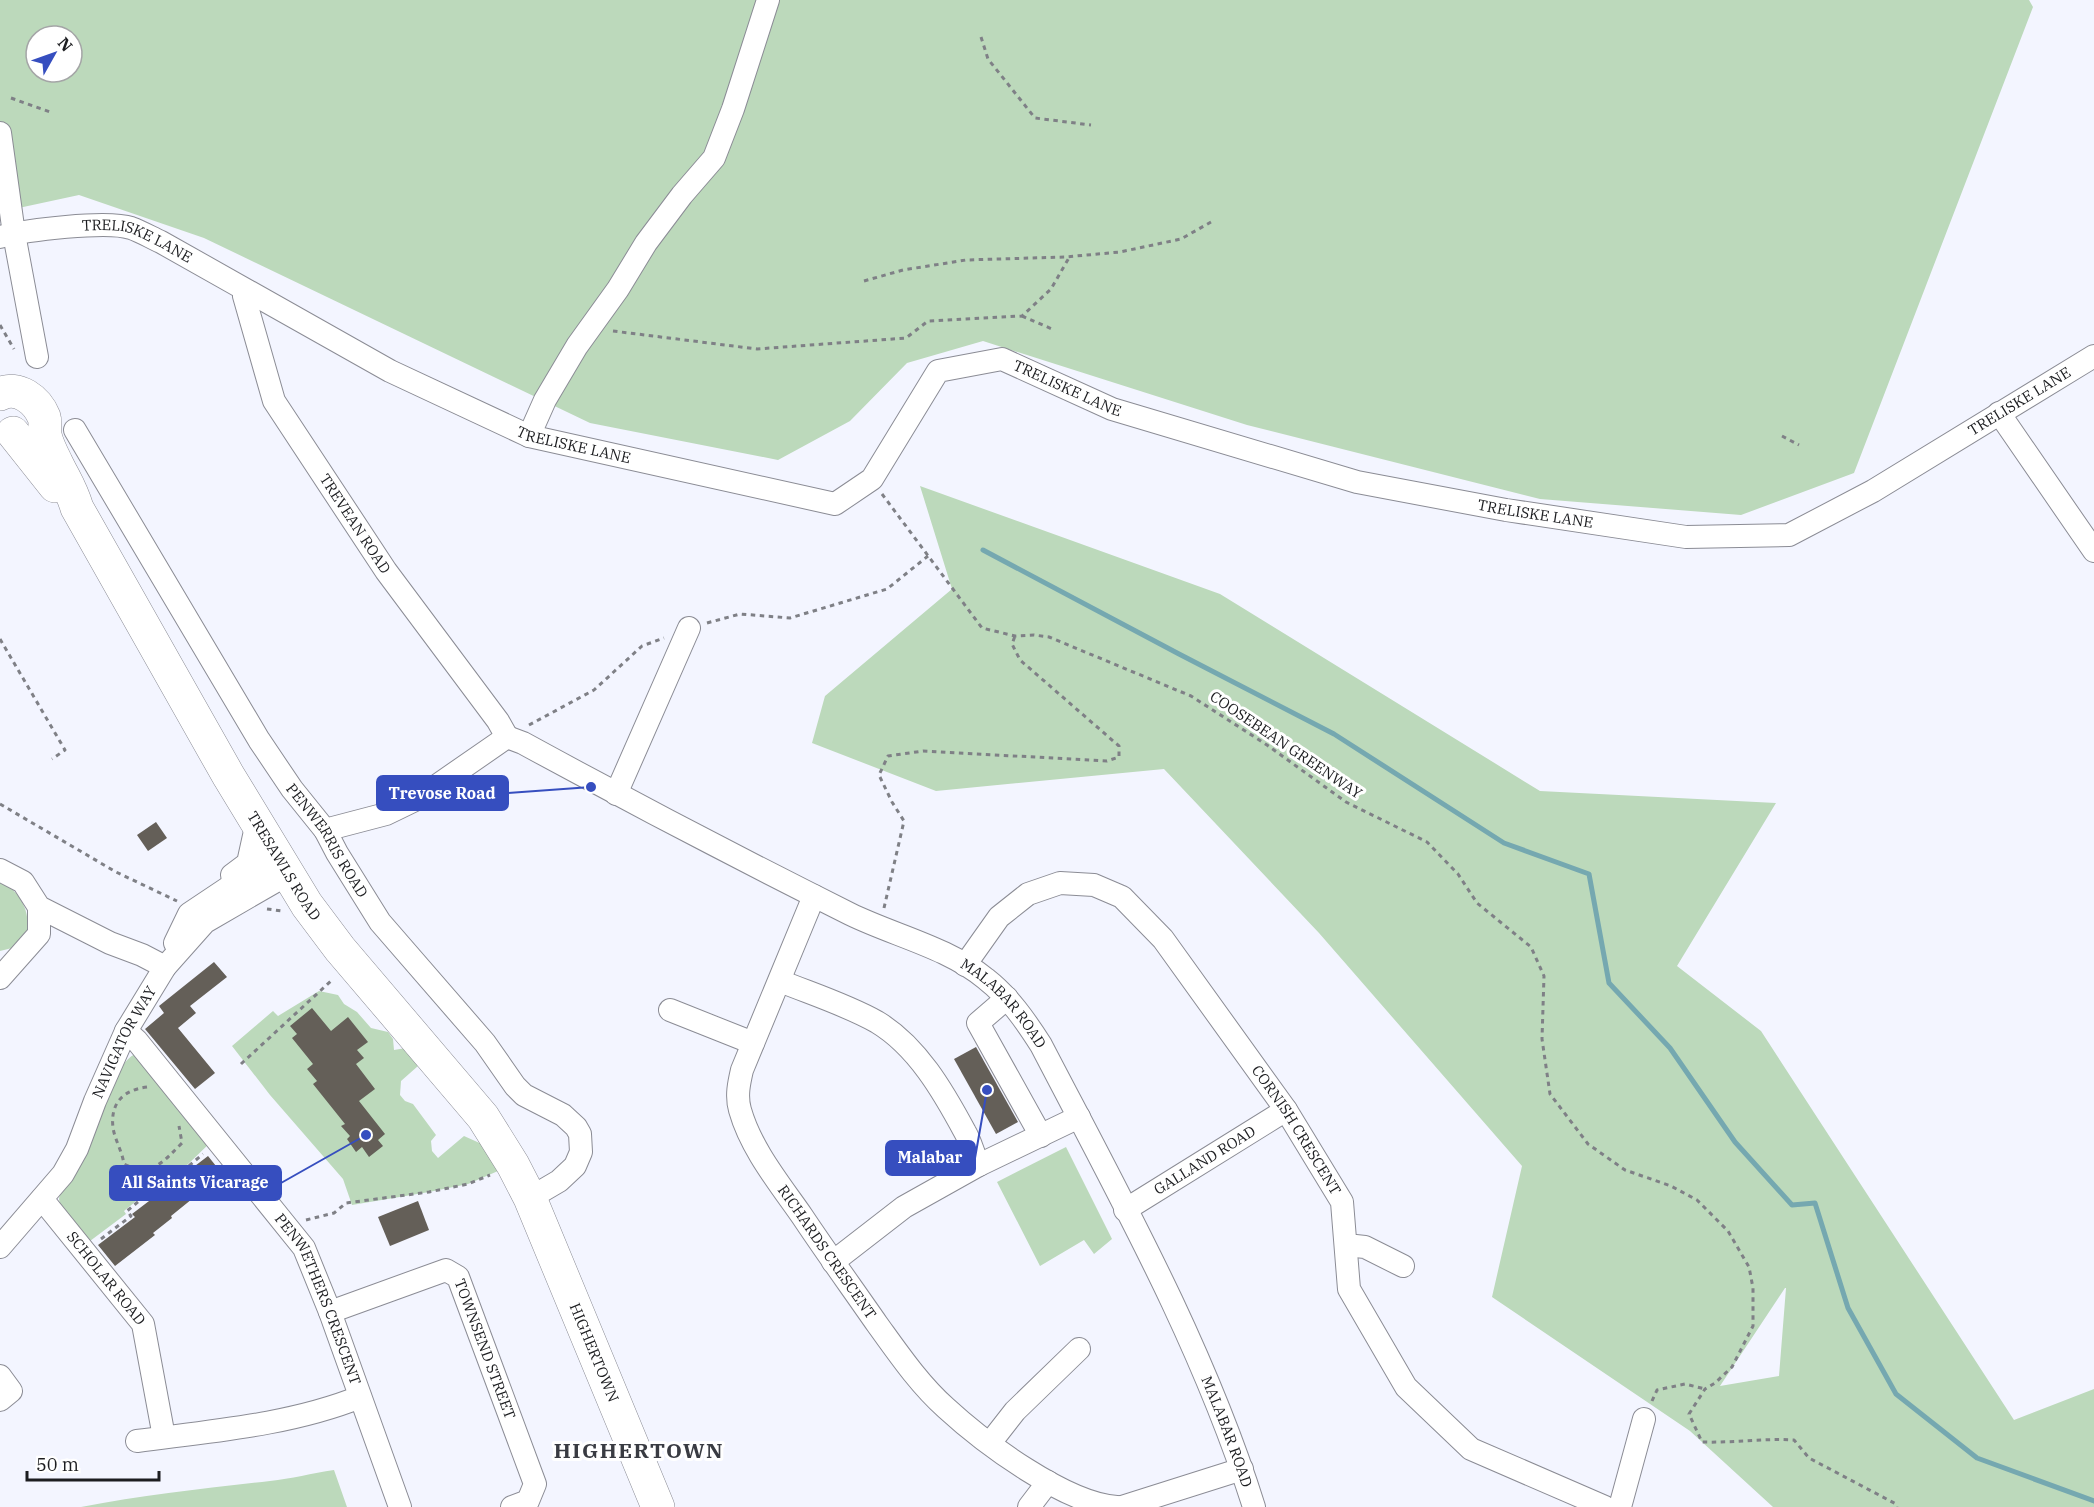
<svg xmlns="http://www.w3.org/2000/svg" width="2094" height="1507" font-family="'IBM Plex Serif',serif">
<rect width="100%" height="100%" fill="#f3f5ff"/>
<g fill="#bcd9bb" fill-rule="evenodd">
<path d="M0,0H2029L2033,7L1854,473L1741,515L1540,499L1247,425L983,341L907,363L850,421L778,460L590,423L204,238L79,195L0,212ZM36,36H72V72H36Z"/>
<path d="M920,486L1220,594L1540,791L1776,803L1677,966L1761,1031L2014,1420L2094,1389V1507H1773L1690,1431L1492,1297L1522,1166L1319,933L1164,769L936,791L812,743L825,696L952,589ZM1786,1288L1779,1376L1720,1386L1785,1288Z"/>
<path d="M0,881C20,892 28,907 28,929L12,948L0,951Z"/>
<polygon points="319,991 338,995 344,1004 357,1012 371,1028 388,1032 393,1039 394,1050 406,1048 418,1066 401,1081 400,1095 405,1101 413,1104 436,1135 431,1141 432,1151 438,1158 464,1136 484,1145 498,1171 468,1184 429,1192 352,1205 343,1179 270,1095 232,1046 273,1011 278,1016"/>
<path d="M135,1054L213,1140L183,1169L180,1172L175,1169L124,1211L126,1214L86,1244L60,1204L59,1199L60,1193C70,1177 80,1161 89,1145C100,1123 113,1064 135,1054Z"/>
<polygon points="1066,1147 1112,1239 1094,1254 1084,1240 1040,1266 997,1182"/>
<path d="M334,1470L347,1507H81C144,1495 207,1488 270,1481C291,1479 312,1473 334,1470Z"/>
</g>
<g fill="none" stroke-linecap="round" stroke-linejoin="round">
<polyline stroke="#75a8b0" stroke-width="5" points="983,550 1179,654 1334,734 1504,843 1589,874 1609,983 1670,1048 1735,1142 1792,1205 1815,1203 1848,1308 1896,1394 1977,1458 2094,1501"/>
</g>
<g fill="#645f58">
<polygon points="156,822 167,838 148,851 137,835"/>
<polygon points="214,962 227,977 190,1006 196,1013 178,1028 215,1073 195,1089 145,1029 164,1013 159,1006"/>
<polygon points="312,1008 331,1031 348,1017 368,1042 357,1050 364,1058 356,1064 375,1089 359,1101 385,1134 378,1140 383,1146 369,1157 362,1147 356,1152 347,1139 350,1136 341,1126 345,1124 313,1084 317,1081 307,1069 313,1064 292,1038 297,1034 290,1026"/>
<polygon points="976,1047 1018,1122 996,1134 954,1059"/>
<polygon points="208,1156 224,1176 194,1201 192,1199 171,1216 172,1218 153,1233 155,1235 115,1266 98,1245 135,1217 132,1214"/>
<polygon points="418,1201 429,1230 390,1246 378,1217"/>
</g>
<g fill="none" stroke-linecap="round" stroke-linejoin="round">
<defs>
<g id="minor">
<polyline points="0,133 14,234 37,357"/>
<path id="s1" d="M0,237C26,230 107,220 131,228C142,232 152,238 161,242L390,371L529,436L835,504L872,479L938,371L1002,359L1112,409L1357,482L1506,510L1686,537L1789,535L1873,491L2094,356"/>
<path id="s2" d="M247,291L244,296L274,401L386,571L498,721L507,737"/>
<polyline points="1999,413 2094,551"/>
<path id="s3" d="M75,430L259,740L292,789L325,830L337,853L380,922L485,1043L515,1086L524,1095L563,1115L576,1127L580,1134L581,1152L575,1166L559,1181L530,1198"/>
<polyline points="529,436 545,400 577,346 618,289 646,243 682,195 714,158 733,109 768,0"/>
<path id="s4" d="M507,737L523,743C631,802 740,859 850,914C895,936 947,947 986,979C1009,997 1025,1020 1041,1045C1119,1195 1203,1345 1254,1507"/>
<polyline points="616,794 689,628"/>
<polyline points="325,830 386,814 419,798 507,737"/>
<polyline points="0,870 23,882 39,907 110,943 142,955 165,967"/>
<polyline points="232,875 248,863 257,822"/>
<path id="s5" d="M814,896L742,1070C739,1083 736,1096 740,1110C751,1149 779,1183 802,1216C826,1252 852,1288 877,1324C898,1353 919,1384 946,1408C984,1443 1066,1504 1117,1507"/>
<polyline points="175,943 189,914 277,855"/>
<path id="s6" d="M965,965L999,917L1028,894L1060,883L1094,885L1122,897L1163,939L1286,1110L1342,1202L1349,1289L1406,1387L1471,1449L1605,1507"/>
<polyline points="0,978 39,934 39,907"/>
<path d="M780,981C812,994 847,1005 877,1022C917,1046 943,1091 965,1132C971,1142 973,1154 979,1165"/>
<polyline points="1007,998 978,1023 1041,1136"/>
<polyline points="670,1010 753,1043"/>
<path id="s7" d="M126,1031L137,1041L304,1248L330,1312L400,1507"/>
<path id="s8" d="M42,1199L143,1324L164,1437"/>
<path id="s9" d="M1125,1210L1286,1110"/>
<polyline points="1346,1245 1365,1247 1403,1266"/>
<path id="s10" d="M0,1247L63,1174L77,1149L95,1101L126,1031L165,967L205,922L288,874"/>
<polyline points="833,1262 904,1207 979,1165 1079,1117"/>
<path id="s11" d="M330,1312L446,1270L458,1277L535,1484L528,1501L512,1507"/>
<polyline points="0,1376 11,1391 0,1400"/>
<path d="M137,1441C212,1431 290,1425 360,1397"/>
<polyline points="990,1443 1015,1411 1079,1349"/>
<polyline points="1029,1507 1048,1482"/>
<polyline points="1122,1507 1242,1469"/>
<polyline points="1620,1507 1644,1419"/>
</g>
<g id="highway">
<path id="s12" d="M0,394C18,385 37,400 44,417C46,423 44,430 45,435C47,444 52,454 56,462C64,479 71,488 77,508L228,775L307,905L340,949L483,1117L513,1165L530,1198L658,1507"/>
<polyline points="13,433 55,486"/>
</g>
</defs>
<use href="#minor" stroke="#8b8c95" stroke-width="24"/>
<use href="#highway" stroke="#8b8c95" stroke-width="34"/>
<g stroke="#7f8086" stroke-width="3" stroke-dasharray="4.5 4.5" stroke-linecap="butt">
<polyline points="981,37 988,59 1035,118 1091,125"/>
<polyline points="11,98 50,112"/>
<polyline points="864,281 903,270 966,260 1065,257 1120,252 1181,239 1211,222"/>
<polyline points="1022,316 1052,329"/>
<polyline points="0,325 14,349"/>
<polyline points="613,331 757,349 906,338 928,321 1022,316 1051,289 1070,256"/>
<polyline points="1782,436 1799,445"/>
<path d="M882,494L982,628L1015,636L1034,635L1049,637L1191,696L1267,745L1346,802L1427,842L1458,874L1477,903L1531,947L1544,976L1542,1039L1550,1094L1588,1144L1625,1170L1671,1186L1697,1200L1728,1231L1749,1267L1753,1288V1326L1732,1367L1715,1383L1705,1389L1689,1414L1702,1442C1733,1443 1763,1438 1794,1440L1809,1458L1896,1504L1897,1507"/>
<polyline points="707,623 740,614 790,618 887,589 928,556"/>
<polyline points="0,639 65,750 52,759"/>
<polyline points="529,725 594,690 642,646 664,638"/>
<polyline points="0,804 116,872 177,901"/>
<polyline points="884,908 904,821 892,802 879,775 888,756 923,751 1107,761 1119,757 1119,746 1020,660 1012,644 1015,636"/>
<polyline points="267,909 282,911"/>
<polyline points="241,1064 332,980"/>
<path d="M147,1087C124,1090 110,1102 113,1128C115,1140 122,1151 124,1164C151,1178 163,1162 182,1143L179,1126"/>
<polyline points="140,1171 154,1188"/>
<polyline points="306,1220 334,1213 346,1203 429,1192 468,1184 490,1175"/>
<polyline points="101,1239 131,1216 127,1211 175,1171 178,1175 203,1154"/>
<polyline points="1652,1401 1657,1390 1685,1384 1705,1389"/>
</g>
<use href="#minor" stroke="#fff" stroke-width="22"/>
<use href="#highway" stroke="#fff" stroke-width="33"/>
</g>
<g text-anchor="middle" stroke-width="6" stroke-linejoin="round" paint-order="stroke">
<g font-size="15" fill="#1c1d20" stroke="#fff">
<text dy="5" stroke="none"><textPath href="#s1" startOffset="141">TRELISKE LANE</textPath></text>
<text dy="5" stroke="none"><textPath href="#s1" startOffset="1203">TRELISKE LANE</textPath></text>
<text dy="5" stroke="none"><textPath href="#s1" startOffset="2211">TRELISKE LANE</textPath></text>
<text dy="5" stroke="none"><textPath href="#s1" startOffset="627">TRELISKE LANE</textPath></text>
<text dy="5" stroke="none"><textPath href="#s1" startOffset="1689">TRELISKE LANE</textPath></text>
<text dy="5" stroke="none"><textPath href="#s2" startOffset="262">TREVEAN ROAD</textPath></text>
<text transform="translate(1286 745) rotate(34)" y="5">COOSEBEAN GREENWAY</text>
<text dy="5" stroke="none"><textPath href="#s3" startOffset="482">PENWERRIS ROAD</textPath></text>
<text dy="5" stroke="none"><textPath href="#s12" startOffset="567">TRESAWLS ROAD</textPath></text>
<text dy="5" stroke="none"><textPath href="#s4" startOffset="567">MALABAR ROAD</textPath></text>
<text dy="5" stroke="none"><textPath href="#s10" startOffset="242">NAVIGATOR WAY</textPath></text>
<text dy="5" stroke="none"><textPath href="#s6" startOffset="486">CORNISH CRESCENT</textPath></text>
<text dy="5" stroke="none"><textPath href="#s9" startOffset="94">GALLAND ROAD</textPath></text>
<text dy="5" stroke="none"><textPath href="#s5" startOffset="396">RICHARDS CRESCENT</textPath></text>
<text dy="5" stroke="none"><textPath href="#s8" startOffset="102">SCHOLAR ROAD</textPath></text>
<text dy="5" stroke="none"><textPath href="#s7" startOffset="333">PENWETHERS CRESCENT</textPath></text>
<text dy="5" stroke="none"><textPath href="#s11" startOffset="214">TOWNSEND STREET</textPath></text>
<text dy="5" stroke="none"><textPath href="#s12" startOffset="1149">HIGHERTOWN</textPath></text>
<text dy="5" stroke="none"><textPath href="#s4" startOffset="1053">MALABAR ROAD</textPath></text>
</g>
<g font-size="21" font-weight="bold" letter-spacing="1.5" fill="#393b42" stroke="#fff">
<text x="639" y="1458">HIGHERTOWN</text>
</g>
</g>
<path fill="none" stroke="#364ebf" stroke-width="2" d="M591 787L508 793M987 1090L975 1158M366 1135L281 1183"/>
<g fill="#364ebf" stroke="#fff" stroke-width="2">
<circle cx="591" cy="787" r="6"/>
<circle cx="987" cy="1090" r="6"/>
<circle cx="366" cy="1135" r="6"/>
</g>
<g fill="#364ebf" stroke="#364ebf" stroke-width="2">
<rect x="377" y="776" width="131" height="34" rx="6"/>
<rect x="886" y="1141" width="89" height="34" rx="6"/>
<rect x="110" y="1166" width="171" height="34" rx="6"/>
</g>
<g font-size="16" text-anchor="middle" font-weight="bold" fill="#fff">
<text x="442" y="799">Trevose Road</text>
<text x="930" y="1163">Malabar</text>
<text x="195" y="1188">All Saints Vicarage</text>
</g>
<g transform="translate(54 54) rotate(50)"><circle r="28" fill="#ffffff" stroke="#a4a5a6" stroke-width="1.5"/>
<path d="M0-4.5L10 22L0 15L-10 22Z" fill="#364ebf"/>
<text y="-9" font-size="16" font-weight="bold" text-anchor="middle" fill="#1c1d20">N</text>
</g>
<path d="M27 1471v9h132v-9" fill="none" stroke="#1c1d20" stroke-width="3"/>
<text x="36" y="1471" font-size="18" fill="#1c1d20" stroke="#ffffff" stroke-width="4.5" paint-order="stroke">50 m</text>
</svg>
